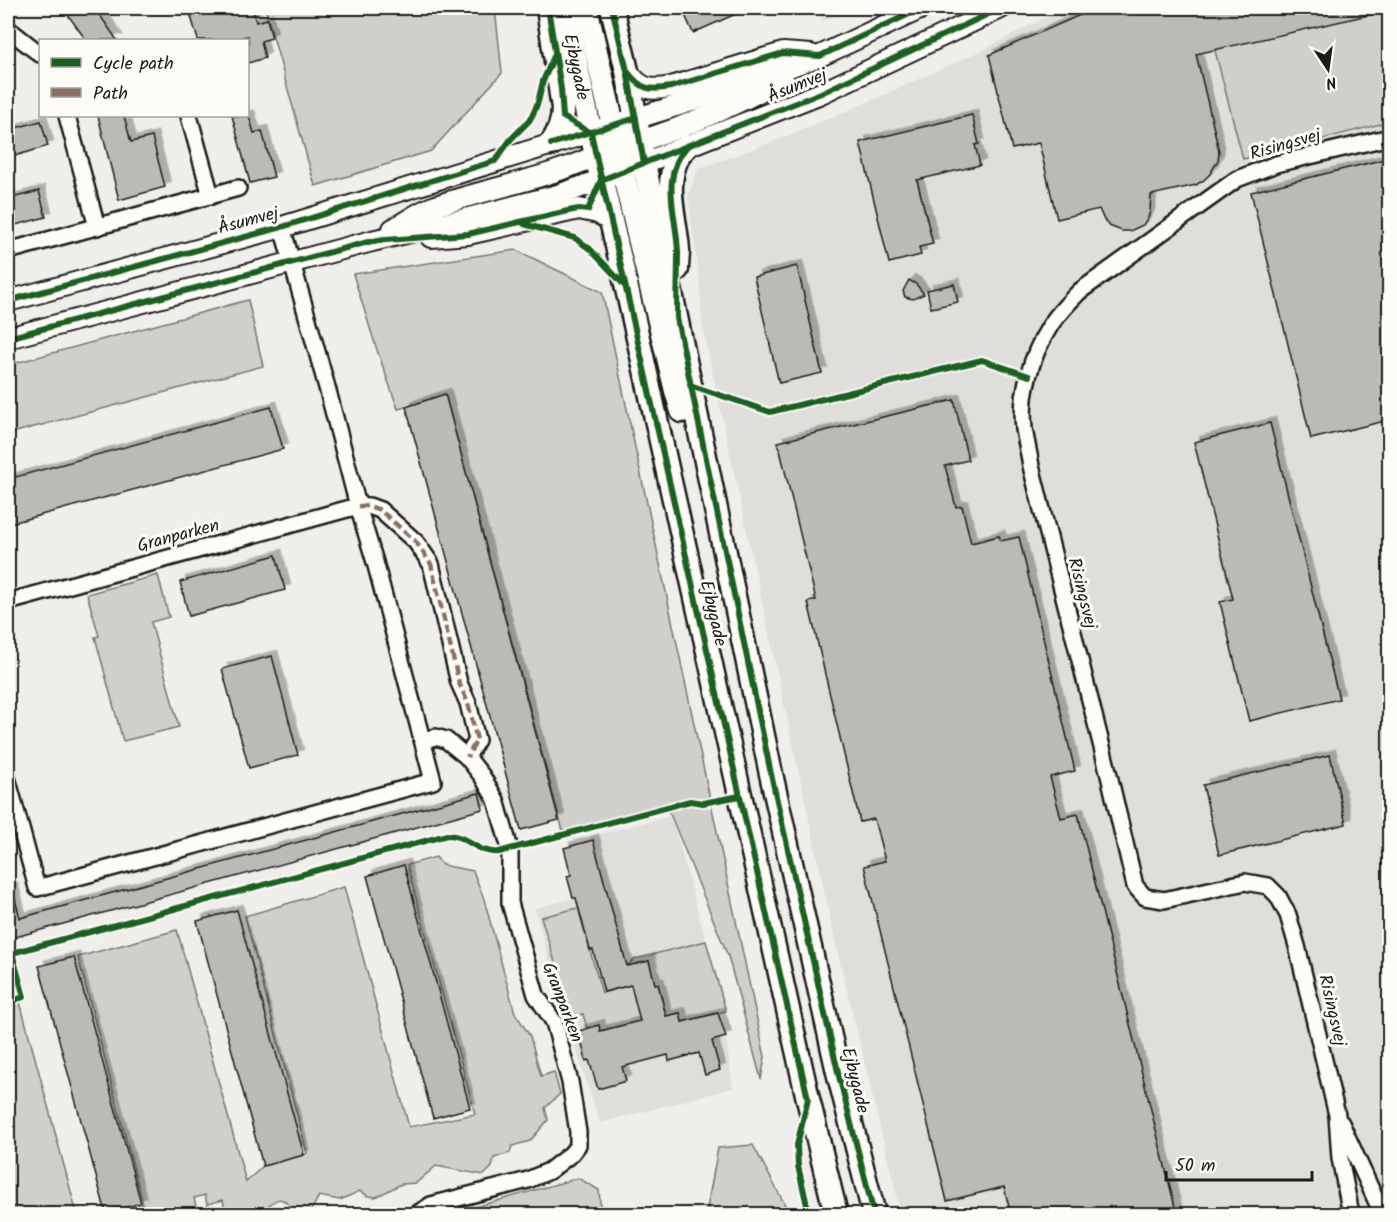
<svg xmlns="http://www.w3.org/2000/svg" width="1397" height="1222" font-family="Kalam,sans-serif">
<defs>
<filter id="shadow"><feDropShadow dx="5.5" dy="-5.5" stdDeviation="0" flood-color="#0004"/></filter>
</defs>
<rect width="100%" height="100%" fill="#f0eeea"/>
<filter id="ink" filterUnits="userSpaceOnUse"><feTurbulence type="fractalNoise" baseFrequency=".0167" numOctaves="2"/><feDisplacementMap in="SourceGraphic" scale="12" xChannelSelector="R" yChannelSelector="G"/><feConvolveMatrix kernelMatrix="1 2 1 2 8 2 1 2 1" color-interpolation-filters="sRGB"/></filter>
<g filter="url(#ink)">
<g fill="#e0deda">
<polygon points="818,8 853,8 823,21"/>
<polygon points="1063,8 1389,8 1389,1214 901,1214 836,945 702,324 700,284 688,196 698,169 780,139 875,99 985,49"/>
<polygon points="671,816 726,1011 718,1013 726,1037 733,1088 600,1123 561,1005 535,908 576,898 590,950 620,942 591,836"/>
</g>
<g fill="#d0cfcc" stroke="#767674" stroke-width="1.5">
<polygon points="265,8 495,8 502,73 431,151 315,186"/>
<polygon points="1204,8 1389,8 1389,122 1243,159"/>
<polygon points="516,250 602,292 765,1057 761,1079 728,956 671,816 664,805 563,831 445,395 398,409 376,347 353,274"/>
<polygon points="248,300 263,366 8,434 8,365"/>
<polygon points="158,575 169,617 151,622 179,727 123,741 95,637 99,636 87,594"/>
<path d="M436,857L442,865L473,871L484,899L515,1013L530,1036L541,1076L554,1072L560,1094L545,1108L548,1120L530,1141L512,1146L510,1153L494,1158L492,1167L484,1175L436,1166L416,1183L401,1184L376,1197L368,1196L360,1191L340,1200L319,1196C312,1208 312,1215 297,1214C280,1194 278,1195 261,1214H234L229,1210H225L223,1200L207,1204L205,1195L194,1198L197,1211L182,1214L180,1211L174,1213V1214H131L143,1204L78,957L177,930L246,1182L263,1166L304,1155L307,1153L245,916L344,887L409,1127L475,1114L407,865Z"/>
<polygon points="578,908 602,993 628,986 624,968 635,959 706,941 726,1011 682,1022 680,1013 666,1016 658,984 652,985 654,981 649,961 636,964 640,1021 600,1031 598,1026 587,1028 583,1014 572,1017 541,917"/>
<polygon points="20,1002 77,1214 8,1214 8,1005"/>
<polygon points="753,1145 790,1214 706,1214 718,1148"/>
<polygon points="578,1178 599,1190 601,1214 451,1214"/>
</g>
<g fill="#bbbab6" stroke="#1c1c1c" stroke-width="1.5" filter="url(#shadow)">
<polygon points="63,8 95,8 117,40 86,40"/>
<polygon points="211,8 248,8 248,10 253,10 256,22 267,19 272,38 261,41 265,58 248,63 248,36 230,40 198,40 190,13"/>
<polygon points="700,8 749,8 693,33 685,15"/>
<polygon points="1096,8 1372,8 1373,14 1196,54 1217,142 1219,152 1218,160 1210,174 1204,180 1196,185 1151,195 1150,211 1148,218 1143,225 1130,231 1122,231 1109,226 1104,220 1099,209 1057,219 1039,143 1012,149 989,55"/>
<polygon points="972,115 979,144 975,145 980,165 917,180 933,244 919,247 921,255 889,263 860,142"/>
<polygon points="98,116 124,116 131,142 152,137 165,187 119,200"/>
<polygon points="232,116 249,116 254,133 262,131 274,177 250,183"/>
<polygon points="41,121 48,146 8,158 8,130"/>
<polygon points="1389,158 1389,420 1311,439 1251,192"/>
<polygon points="39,191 46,217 8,227 8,199"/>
<polygon points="797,266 822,373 779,383 754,277"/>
<polygon points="909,280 916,284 924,294 913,299 905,297 903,291"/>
<polygon points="954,284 958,302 931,308 927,290"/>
<polygon points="445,394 559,820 521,830 406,407"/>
<polygon points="954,400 968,460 945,466 956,507 962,506 971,543 999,536 1001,541 1019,537 1075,771 1050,777 1061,818 1078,814 1177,1215 1011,1215 1004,1187 947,1201 864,866 885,861 874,819 860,822 808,602 816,600 778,442"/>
<polygon points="271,407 283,449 8,524 8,479"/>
<polygon points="1270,423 1339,699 1249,721 1220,602 1233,599 1194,442"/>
<polygon points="276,555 285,590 189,616 180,582"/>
<polygon points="272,656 298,755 249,768 222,669"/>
<polygon points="1330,755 1346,824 1219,855 1203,785"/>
<polygon points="479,793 483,809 8,939 8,889 12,888 20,918"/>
<polygon points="593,840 627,966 649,961 655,984 658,984 666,1016 680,1013 682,1022 718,1013 726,1037 712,1041 720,1070 705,1075 699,1053 669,1061 668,1055 622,1067 626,1081 598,1089 589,1060 586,1061 579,1031 599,1025 600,1031 640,1021 631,985 604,992 593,950 590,950 576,898 573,898 567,876 571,875 564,848"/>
<polygon points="404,865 470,1108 433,1118 367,876"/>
<polygon points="237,910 304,1155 263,1166 197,921"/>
<polygon points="74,957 141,1203 106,1213 39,966"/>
</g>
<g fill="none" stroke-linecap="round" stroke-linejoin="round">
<defs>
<g id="minor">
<polyline points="8,29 40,54"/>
<polyline points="67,116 97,227"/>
<polyline points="189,116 211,196"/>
<polyline points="8,251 238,188"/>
<polyline points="8,602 347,509 358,506 369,506 380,510 416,542 431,564 459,683 468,703 477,740 467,757"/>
<polyline points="8,781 37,888 433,781 375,562 358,506 328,391 282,227"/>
<polyline points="1341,1123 1379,1207 1381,1214"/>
<polyline points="417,1214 431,1205 528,1180 549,1171 571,1154 578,1145 578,1132 570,1082 554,1022 536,995 510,903 510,849 496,800 482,776 467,757 446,740 436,737 423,740"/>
<path d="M1351,1214L1340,1158L1337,1115L1297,946L1288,915L1278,896L1268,886L1245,882L1164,900L1145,897L1135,886L1108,771L1031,466C1029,453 1026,441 1024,429C1020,394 1031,356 1050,326C1058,313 1069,302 1080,291L1237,179L1276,164L1390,137"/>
</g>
<g id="tertiary">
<path d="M627,71C641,90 650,91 671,87L783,53L811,55"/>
<path d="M628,149C646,137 664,134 683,126C718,112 752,97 783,78"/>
<path d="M393,229C406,222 419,212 433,207C490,187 556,178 609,149"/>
<polyline points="431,237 468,234 579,209 598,213 611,221"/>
<polyline points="8,301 282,227 676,106 820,56 922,8"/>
<polyline points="8,338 372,241 461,220 558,195 601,180 821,93 1001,8"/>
</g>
<g id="secondary">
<path d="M548,8L563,108C563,122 559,133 551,144"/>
<path id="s1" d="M565,8C582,96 602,184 623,271L808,1099L836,1214"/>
<path d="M586,8L613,125C619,140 621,148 635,157"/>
<polyline points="612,8 627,71 644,163 771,774 838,1072 874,1214"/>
<path d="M591,133C608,147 613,150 623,172L676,391L682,411"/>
<path d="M677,269C677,263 678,256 678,250C676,220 663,185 678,157C680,153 684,149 687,146"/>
</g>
</defs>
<use href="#minor" stroke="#1c1c1c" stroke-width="20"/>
<use href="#tertiary" stroke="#1c1c1c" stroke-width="24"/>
<use href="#secondary" stroke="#1c1c1c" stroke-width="27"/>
<use href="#minor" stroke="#fdfcf7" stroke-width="15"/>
<use href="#tertiary" stroke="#fdfcf7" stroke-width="20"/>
<use href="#secondary" stroke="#fdfcf7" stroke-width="22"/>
<polyline stroke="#8d6e63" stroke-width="4.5" stroke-dasharray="9 4.5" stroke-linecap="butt" points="358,506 369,506 380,510 416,542 431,564 459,683 468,703 477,740 467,757"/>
<defs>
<g id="cycleway">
<polyline points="548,8 561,89 563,117 591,133"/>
<polyline points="612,8 627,71 644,163"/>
<path d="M627,71C641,90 650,91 671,87L783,53L820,56L922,8"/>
<polyline points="591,133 808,1099 797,1145 798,1166 809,1214"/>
<polyline points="551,144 636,118"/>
<path d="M687,146C659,179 677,214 678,253C678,275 677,297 677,318L771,774L838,1072L874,1214"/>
<polyline points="601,180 821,93 1001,8"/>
<polyline points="524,224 575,238 590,249 625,286"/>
<polyline points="8,301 282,227 495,161 511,139 529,121 534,112 538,102 543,81 555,54"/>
<polyline points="8,338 372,241 468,234 568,211 579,209 588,210 601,180"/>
<polyline points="690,385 770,412 982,360 1029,376"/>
<path d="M8,1002L24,997L12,953L447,835C468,835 476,854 499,852L690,801L703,803L740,796"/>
</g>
</defs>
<use href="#cycleway" stroke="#fdfcf7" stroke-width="10"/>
<use href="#cycleway" stroke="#1b5e20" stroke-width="6"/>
</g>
</g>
<g text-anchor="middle" stroke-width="6" stroke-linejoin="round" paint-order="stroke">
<g font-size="18" fill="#1c1c1c" stroke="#fdfcf7">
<text dy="6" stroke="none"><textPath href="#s1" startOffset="60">Ejbygade</textPath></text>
<text transform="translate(797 85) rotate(-22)" y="6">Åsumvej</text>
<text transform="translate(1285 144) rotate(-16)" y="6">Risingsvej</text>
<text transform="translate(248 220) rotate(-15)" y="6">Åsumvej</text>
<text transform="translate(178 535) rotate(-15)" y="6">Granparken</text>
<text transform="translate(1083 593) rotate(76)" y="6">Risingsvej</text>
<text transform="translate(714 613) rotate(77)" y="6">Ejbygade</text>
<text transform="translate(563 1002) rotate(69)" y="6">Granparken</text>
<text transform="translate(1333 1010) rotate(77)" y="6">Risingsvej</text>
<text transform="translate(856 1080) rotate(76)" y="6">Ejbygade</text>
</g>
</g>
<rect width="1397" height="1222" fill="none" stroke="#fdfcf7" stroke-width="30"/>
<rect x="15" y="15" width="1367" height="1192" fill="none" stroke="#1c1c1c" stroke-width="2" filter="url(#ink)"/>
<rect x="39" y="39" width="210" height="78" fill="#fdfcf7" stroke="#a3a29f" stroke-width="1.5"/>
<rect x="51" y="58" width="30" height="9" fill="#1b5e20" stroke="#a3a29f" stroke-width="1.5"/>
<text x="93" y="69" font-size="18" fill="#1c1c1c">Cycle path</text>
<rect x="51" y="88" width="30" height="9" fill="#8d6e63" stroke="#a3a29f" stroke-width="1.5"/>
<text x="93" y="99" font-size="18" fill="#1c1c1c">Path</text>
<g transform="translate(1328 69) rotate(167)" stroke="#fdfcf7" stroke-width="4.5" paint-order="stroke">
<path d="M0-4.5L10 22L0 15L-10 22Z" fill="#1c1c1c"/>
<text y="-9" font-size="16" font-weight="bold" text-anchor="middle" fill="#1c1c1c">N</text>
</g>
<path d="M1166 1171v9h146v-9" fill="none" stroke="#1c1c1c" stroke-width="3"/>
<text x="1175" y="1171" font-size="18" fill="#1c1c1c" stroke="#fdfcf7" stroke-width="4.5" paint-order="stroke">50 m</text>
</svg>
